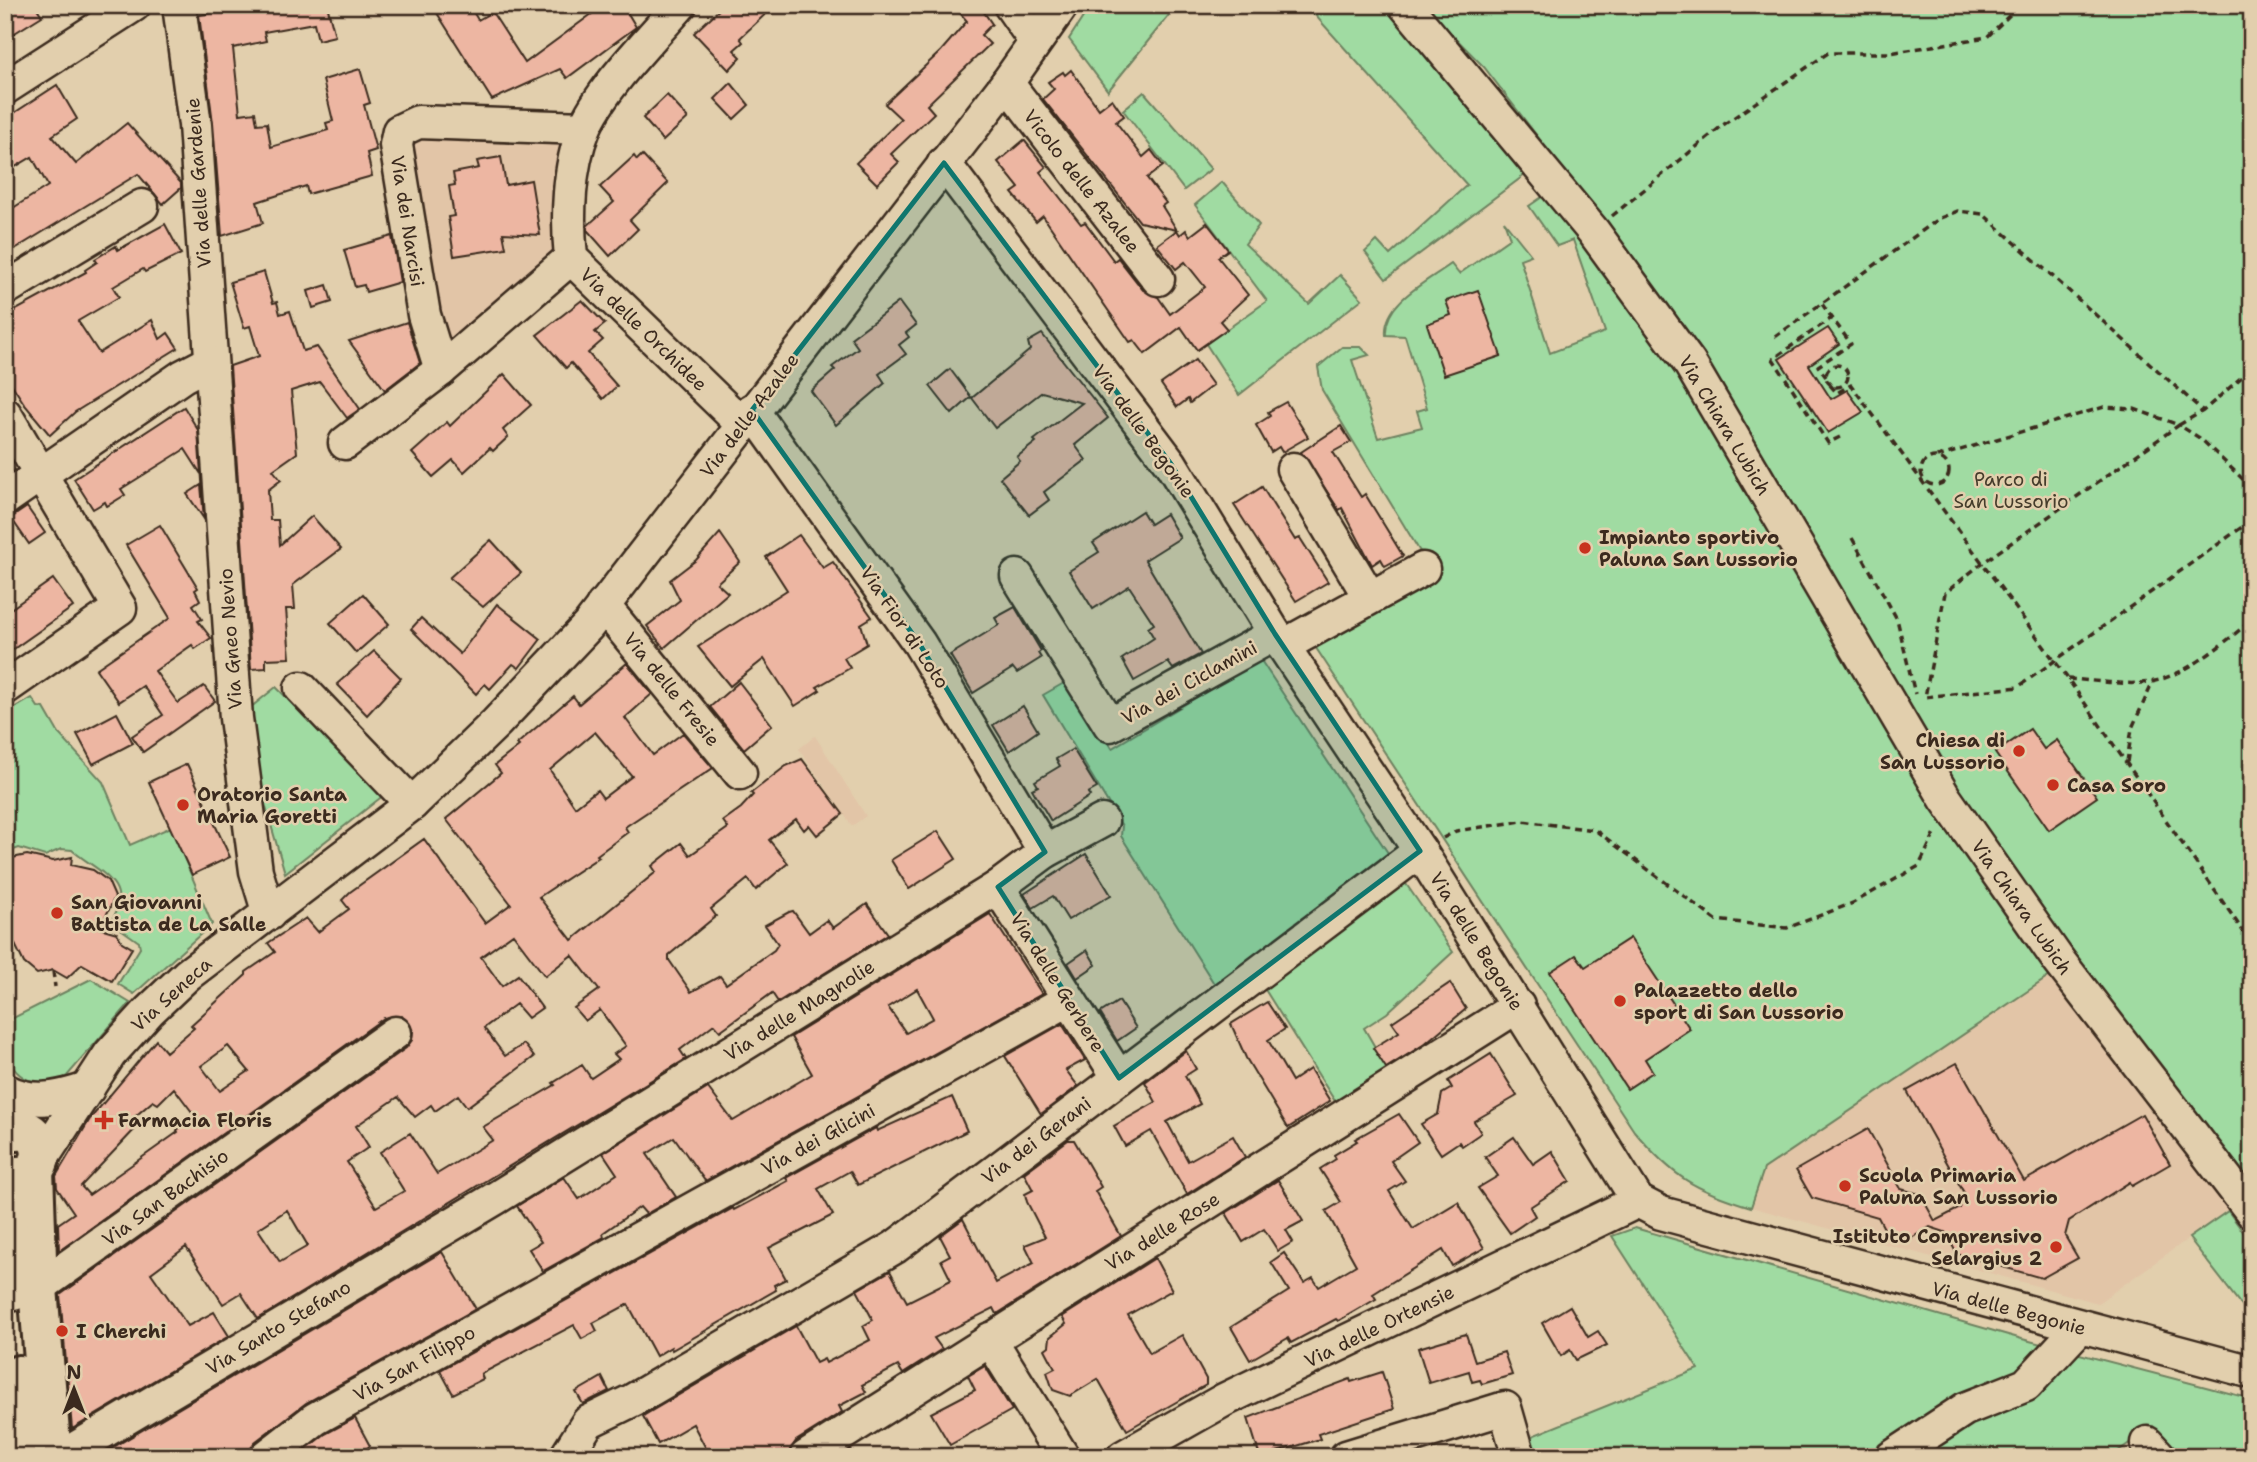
<svg xmlns="http://www.w3.org/2000/svg" width="2257" height="1462" font-family="'Shantell Sans',sans-serif">
<rect width="100%" height="100%" fill="#e2cfad"/>
<filter id="ink" filterUnits="userSpaceOnUse"><feTurbulence type="fractalNoise" baseFrequency=".0143" numOctaves="2"/><feDisplacementMap in="SourceGraphic" scale="14" xChannelSelector="R" yChannelSelector="G"/><feConvolveMatrix kernelMatrix="1 2 1 2 8 2 1 2 1" color-interpolation-filters="sRGB"/></filter>
<g filter="url(#ink)">
<g fill="#e2c5a7">
<polygon points="561,134 557,252 448,346 408,141"/>
<polygon points="815,736 866,816 852,826 799,749"/>
<polygon points="2050,976 2237,1204 2098,1303 1751,1207 1764,1169 1931,1053"/>
</g>
<g fill="#a0dba2" stroke="#6e8260" stroke-width="2">
<polygon points="1091,5 1177,5 1108,91 1069,39"/>
<polygon points="1306,5 1386,5 1459,85 1526,174 1386,279 1365,252 1377,241 1390,255 1467,185"/>
<polygon points="1423,5 2252,5 2252,1186 1929,770 1690,364 1704,353 1484,67"/>
<polygon points="1144,92 1211,169 1184,190 1123,110"/>
<polygon points="1222,182 1259,225 1245,244 1309,304 1340,275 1362,299 1239,395 1206,344 1267,301 1195,205"/>
<path d="M1545,195L1595,256L1684,383L1946,828L2050,976L1764,1169L1751,1207C1694,1190 1673,1177 1634,1131L1312,642L1422,555L1322,390L1318,367L1342,347H1361L1369,355L1352,360L1378,438L1422,427L1417,411L1427,408L1405,336L1386,335C1383,302 1428,281 1451,264L1459,274L1510,238L1504,221L1531,255L1520,259L1550,353L1605,332L1573,240L1557,246L1529,206Z"/>
<polygon points="1260,659 1388,853 1215,985 1121,836 1122,826 1043,695 1071,679 1112,748"/>
<polygon points="276,687 384,795 285,873 253,763 250,708"/>
<path d="M32,698L38,707L44,708L59,734L103,782L130,845L171,827L212,924L134,994L118,984L140,948L139,942L111,922C136,882 94,870 72,850L61,849L45,856L19,848L5,853V714Z"/>
<polygon points="1404,881 1453,952 1387,1013 1364,1028 1390,1073 1338,1106 1264,988"/>
<path d="M91,979L130,1003L67,1076C43,1090 17,1082 7,1056C3,1046 5,1032 5,1022Z"/>
<polygon points="2228,1211 2252,1244 2252,1319 2189,1238"/>
<polygon points="1635,1228 2022,1339 2252,1399 2252,1457 2181,1457 2153,1426 2110,1457 1533,1457 1527,1438 1698,1369 1612,1236"/>
</g>
<g fill="#edb6a2" stroke="#3b2a1e" stroke-width="2" fill-rule="evenodd">
<polygon points="5,5 35,5 42,16 5,39"/>
<polygon points="211,5 327,5 335,36 318,40 314,23 264,32 266,41 233,48 240,114 255,112 257,124 267,123 271,147 328,130 326,123 333,121 323,80 360,69 370,103 364,105 376,150 367,153 372,176 308,194 306,186 257,202 263,223 222,236 213,123 199,15 212,13"/>
<polygon points="432,5 469,5 478,20 492,12 525,63 604,5 623,5 636,27 567,78 560,69 492,100"/>
<polygon points="724,5 775,5 740,38 743,42 734,50 741,57 729,70 694,33"/>
<polygon points="953,5 979,5 992,24 981,35 990,44 927,105 934,113 891,154 899,162 877,184 856,163 901,119 885,104 941,51 967,21"/>
<polygon points="1071,70 1099,109 1112,99 1124,116 1116,122 1143,157 1151,150 1163,166 1147,178 1166,203 1162,206 1180,235 1186,230 1190,236 1207,223 1228,250 1218,257 1248,295 1220,321 1227,329 1197,350 1181,327 1145,354 1134,340 1130,342 1043,216 1036,222 1012,193 1019,188 998,162 1024,140 1046,167 1040,172 1081,224 1085,222 1114,261 1118,258 1143,290 1158,297 1170,314 1205,287 1185,262 1176,269 1157,245 1177,230 1140,222 1043,99 1054,89 1048,82 1063,72 1065,75"/>
<polygon points="731,83 749,105 734,119 715,99"/>
<polygon points="57,85 77,119 52,136 76,164 127,123 181,183 181,188 163,204 138,174 5,255 5,213 48,186 32,157 5,173 5,119"/>
<polygon points="667,95 688,118 663,141 643,118"/>
<polygon points="642,155 668,183 630,220 638,229 610,256 588,231 587,226 614,202 600,187 634,156 637,160"/>
<polygon points="501,157 506,185 531,180 540,235 503,233 506,248 454,256 448,217 454,216 449,186 455,185 453,173 479,168 477,161"/>
<polygon points="165,224 181,254 145,272 143,269 113,287 119,297 78,321 99,353 152,320 160,339 168,333 178,348 75,412 50,435 25,405 5,374 5,316 86,272 85,270 97,262 95,259 116,246 118,250"/>
<polygon points="392,236 400,282 366,292 364,285 355,287 344,250"/>
<polygon points="264,272 273,303 277,302 280,314 290,311 303,351 317,347 360,409 347,418 320,382 291,391 297,453 273,470 281,480 268,490 270,520 278,520 280,545 312,516 341,549 293,585 295,609 286,609 290,658 266,659 266,668 251,669 230,366 259,356 250,326 244,328 230,282"/>
<polygon points="327,285 332,302 313,308 308,291"/>
<polygon points="1478,290 1501,356 1444,375 1427,324 1451,315 1446,301"/>
<polygon points="582,300 605,324 595,332 603,340 588,353 617,386 603,399 571,363 566,368 537,335"/>
<polygon points="899,302 916,325 906,333 909,337 899,345 906,354 879,374 885,383 836,425 811,391 835,370 832,367 858,348 851,338"/>
<polygon points="407,322 420,363 385,390 349,341"/>
<polygon points="1828,328 1839,344 1809,365 1831,399 1847,390 1863,412 1828,433 1779,359"/>
<polygon points="1042,334 1108,418 1075,445 1086,460 1044,492 1049,500 1029,515 1000,478 1020,461 1017,457 1036,442 1034,440 1082,403 1042,392 995,428 972,398 1030,350 1028,342"/>
<polygon points="1195,360 1213,385 1190,403 1188,399 1177,407 1161,384"/>
<polygon points="950,369 971,397 952,414 930,386"/>
<polygon points="504,374 531,405 503,430 508,437 493,451 490,448 464,472 453,460 433,477 412,453 447,422 450,426"/>
<polygon points="1286,402 1308,437 1282,452 1279,447 1271,452 1256,425 1270,416 1268,412"/>
<polygon points="184,407 198,430 201,474 185,449 121,489 125,495 107,506 105,502 93,509 74,479"/>
<polygon points="1341,426 1351,442 1333,452 1361,497 1365,494 1403,556 1385,566 1381,559 1372,565 1342,508 1339,510 1301,452"/>
<polygon points="201,485 204,519 187,494"/>
<polygon points="1262,487 1295,540 1300,538 1328,582 1296,601 1234,505"/>
<polygon points="27,507 45,533 29,544 11,518"/>
<polygon points="1142,511 1150,524 1166,514 1180,538 1145,560 1201,654 1173,669 1168,662 1134,681 1122,659 1154,638 1148,628 1154,624 1129,586 1093,609 1069,571 1099,552 1093,543"/>
<polygon points="160,525 198,588 195,590 200,600 193,605 202,619 198,621 211,638 195,649 192,645 155,671 178,703 204,686 215,701 143,752 132,736 163,715 143,686 119,702 96,669 170,618 126,545"/>
<polygon points="720,533 740,562 717,583 728,593 664,648 647,626 680,600 670,580 696,560"/>
<polygon points="799,535 823,568 833,562 872,617 861,624 867,644 844,658 850,668 817,687 820,690 795,706 764,659 730,686 698,647 787,590 766,557"/>
<polygon points="491,540 521,573 483,607 449,578"/>
<polygon points="53,579 73,607 5,655 5,613"/>
<polygon points="363,594 389,624 356,653 330,623"/>
<polygon points="497,604 541,639 519,668 513,664 490,689 485,684 476,694 411,629 421,618 460,654"/>
<polygon points="1015,607 1041,651 1038,653 1041,658 1017,673 1013,668 973,693 950,655 999,625 995,618"/>
<polygon points="374,651 401,678 367,715 337,684"/>
<path d="M627,663L652,694L625,718L653,755L683,733L713,768L625,827L628,832L597,855L599,857L539,897L572,940L656,872L652,866L681,843L690,855L728,828L723,821L741,808L753,795L751,793L786,766L802,759L843,814L817,835L809,825L804,830L796,819L769,840L788,863L756,890L748,879L711,909L716,916L669,955V960L691,992L720,976L726,984L774,950L778,944L765,925L789,912L793,911L809,933L827,920L833,928L867,904L888,934L778,1002L772,993L720,1031L714,1024L680,1050L686,1059L258,1319L241,1293L223,1304L186,1247L151,1273L188,1326L214,1312L229,1336L72,1429L60,1295L406,1048L412,1040L413,1031L402,1016L384,1018L59,1251L58,1224L74,1213L57,1188L56,1176L90,1119L156,1040L166,1052L194,1028L191,1025L246,975V972L275,952L268,943L306,918L318,932L349,909L342,900L350,892L424,839L485,923L511,904L446,819L501,773L495,765L519,746L517,744L573,696L579,704ZM595,732L632,776L603,798L597,790L575,807L550,770ZM513,934L545,976L572,955L599,990L574,1008L585,1021L600,1010L626,1046L614,1054L619,1059L591,1078L582,1065L553,1083L555,1085L483,1127L493,1140L437,1174L410,1133L380,1152L404,1191L376,1207L347,1162L369,1147L356,1126L398,1097L415,1117L431,1105L435,1111L458,1095L467,1107L534,1057L524,1044L505,1056L484,1028L516,1004L528,1018L542,1008L518,975L502,986L481,957ZM228,1046L249,1071L220,1091L201,1066ZM174,1088L195,1116L177,1130L178,1132L89,1195L81,1186L136,1128L131,1120L153,1101L158,1104ZM287,1210L308,1246L280,1262L258,1229Z"/>
<polygon points="739,682 772,725 744,749 710,707"/>
<polygon points="1023,706 1038,731 1009,751 993,725"/>
<polygon points="117,713 133,743 93,764 77,734"/>
<polygon points="2030,729 2044,749 2057,740 2097,797 2049,830 1995,753"/>
<polygon points="1073,749 1097,788 1088,793 1090,796 1051,821 1032,789 1038,786 1035,781 1060,766 1056,759"/>
<polygon points="187,764 230,857 192,875 149,782"/>
<polygon points="938,831 956,859 909,889 891,860"/>
<polygon points="1086,854 1111,895 1068,920 1053,896 1033,908 1024,894"/>
<polygon points="27,855 53,861 72,857 71,865 93,870 108,881 115,897 100,928 117,933 122,942 132,948 112,981 82,964 67,978 53,970 37,974 24,963 12,938 5,941 5,872 12,858"/>
<path d="M990,914L1042,994L705,1181L674,1137L647,1154L676,1197L646,1214L640,1207L603,1233L604,1237L543,1271L529,1249L541,1242L517,1206L564,1177L579,1199L617,1174L603,1153L708,1088L733,1121L812,1074L791,1037ZM917,989L933,1018L906,1033L888,1007Z"/>
<polygon points="1630,938 1690,1029 1645,1059 1653,1072 1627,1089 1550,972 1576,955 1585,967"/>
<polygon points="1087,950 1096,965 1077,978 1068,963"/>
<polygon points="1450,983 1466,1009 1423,1045 1386,1068 1373,1048 1399,1032 1392,1022"/>
<polygon points="1119,1001 1136,1028 1117,1041 1100,1013"/>
<polygon points="1267,1002 1285,1029 1268,1040 1292,1081 1310,1069 1330,1101 1288,1128 1246,1058 1231,1024"/>
<polygon points="1062,1024 1085,1060 1066,1070 1078,1086 1041,1114 1005,1056"/>
<polygon points="1186,1051 1196,1069 1185,1076 1200,1104 1167,1122 1188,1161 1233,1136 1245,1157 1187,1194 1151,1131 1125,1146 1114,1126 1156,1102 1145,1082"/>
<polygon points="1491,1054 1517,1096 1474,1121 1481,1133 1462,1146 1459,1142 1441,1154 1421,1124 1438,1114 1442,1094 1452,1088 1448,1081"/>
<polygon points="1957,1063 2024,1181 2142,1114 2170,1164 2132,1186 2130,1182 2069,1221 2065,1236 2078,1258 2042,1278 1957,1254 1945,1232 1930,1227 1908,1240 1887,1234 1878,1217 1812,1198 1796,1170 1868,1129 1901,1189 1920,1194 1935,1221 1960,1208 1964,1193 1907,1091"/>
<polygon points="952,1097 967,1131 858,1185 850,1171 818,1189 833,1215 769,1248 786,1279 774,1285 776,1290 672,1350 671,1347 656,1356 628,1304 593,1323 597,1331 582,1339 574,1325 481,1374 483,1379 453,1394 440,1370 733,1208 734,1210 788,1181 786,1178 876,1128 877,1131"/>
<polygon points="1399,1114 1418,1142 1391,1161 1405,1181 1389,1191 1413,1229 1458,1202 1484,1248 1452,1266 1443,1250 1373,1294 1376,1299 1338,1321 1336,1319 1291,1343 1288,1338 1250,1360 1231,1327 1289,1291 1271,1262 1284,1253 1304,1283 1313,1278 1319,1287 1356,1265 1326,1211 1341,1202 1320,1169 1336,1159 1334,1155 1357,1141 1355,1139"/>
<polygon points="1514,1137 1533,1164 1552,1151 1570,1181 1530,1207 1535,1216 1510,1233 1478,1188 1498,1176 1485,1157"/>
<polygon points="1068,1140 1074,1140 1093,1173 1101,1187 1095,1191 1121,1236 997,1314 994,1308 934,1338 942,1349 903,1374 898,1366 862,1385 866,1392 839,1406 842,1412 796,1441 786,1457 728,1457 722,1449 710,1456 693,1424 658,1444 643,1416 796,1326 816,1363 824,1359 826,1363 870,1340 863,1326 873,1320 857,1290 890,1271 907,1302 951,1280 941,1260 950,1255 940,1236 963,1219 996,1283 1034,1263 1025,1245 1045,1237 1027,1202 1025,1194 1033,1190 1024,1173"/>
<polygon points="1278,1180 1303,1221 1286,1230 1293,1242 1278,1251 1264,1229 1243,1242 1226,1213"/>
<polygon points="442,1252 476,1309 306,1403 255,1442 248,1457 97,1457"/>
<polygon points="1155,1258 1172,1290 1128,1315 1150,1353 1182,1335 1206,1379 1206,1385 1127,1430 1098,1379 1070,1396 1053,1390 1047,1372 1055,1368 1045,1349 1049,1346 1050,1337 1066,1324 1062,1317"/>
<polygon points="1570,1306 1588,1337 1598,1331 1607,1345 1576,1360 1570,1350 1561,1356 1542,1323"/>
<polygon points="1466,1334 1475,1361 1504,1352 1512,1375 1482,1384 1480,1380 1472,1382 1469,1371 1429,1383 1418,1348"/>
<polygon points="985,1366 1012,1410 950,1445 931,1413 975,1390 968,1376"/>
<polygon points="1382,1372 1394,1409 1318,1434 1320,1439 1260,1457 1248,1418 1350,1379 1351,1382"/>
<polygon points="602,1377 609,1391 583,1404 576,1392"/>
<polygon points="355,1418 370,1446 353,1457 296,1457 325,1434"/>
</g>
<g fill="none" stroke-linecap="round" stroke-linejoin="round">
<defs>
<g id="minor">
<polyline points="179,5 195,125 236,718 256,871 269,914"/>
<path d="M680,5C651,39 600,89 584,129C568,167 567,218 571,258L742,424"/>
<polyline points="1010,5 1035,41"/>
<polyline points="1405,5 1593,231 1690,364 1945,798 2059,961 2252,1212"/>
<polyline points="1007,83 1158,279"/>
<polyline points="5,88 134,5"/>
<polyline points="944,163 1171,464 1275,634 1420,851 1638,1201 1661,1213 2252,1372"/>
<polyline points="5,289 142,206"/>
<polyline points="441,370 424,315 396,145 399,131 418,122 584,128"/>
<polyline points="752,410 919,643 1045,852"/>
<polyline points="5,414 120,608 5,688"/>
<polyline points="345,443 441,370 571,258"/>
<polyline points="1293,469 1369,596"/>
<polyline points="5,499 183,376 210,362"/>
<polyline points="1017,576 1110,725 1275,634"/>
<polyline points="603,605 740,773"/>
<polyline points="1283,646 1423,569"/>
<polyline points="301,688 412,804"/>
<polyline points="998,887 1119,1078"/>
<path d="M5,1090C33,1105 59,1098 88,1089"/>
<polyline points="39,1163 110,1054 149,1011 187,975 412,804 496,723 588,626 1007,83 1062,5"/>
<polyline points="38,1288 395,1033"/>
<polyline points="990,1339 1063,1457"/>
<polyline points="2147,1443 2160,1457"/>
<polyline points="61,1457 496,1198 998,887 1045,852 1102,821"/>
<polyline points="266,1457 315,1419 1068,1000"/>
<polyline points="566,1457 588,1422 633,1400 895,1247 1420,851"/>
<polyline points="806,1457 1518,1006"/>
<polyline points="1123,1457 1224,1400 1638,1201"/>
<polyline points="1346,1457 1505,1408 1519,1457"/>
<polyline points="1892,1457 1965,1409 2026,1385 2080,1327"/>
</g>
<g id="major">
<path d="M5,1132L26,1130C51,1144 42,1178 14,1176"/>
<polyline points="34,1170 38,1288 52,1457"/>
<polyline points="5,1191 13,1291"/>
<polyline points="19,1375 25,1457"/>
</g>
</defs>
<use href="#minor" stroke="#3b2a1e" stroke-width="37"/>
<use href="#major" stroke="#3b2a1e" stroke-width="44"/>
<g stroke="#3b2a1e" stroke-width="3.5" stroke-dasharray="7 5" stroke-linecap="butt">
<polyline points="1612,216 1723,125 1828,53 1890,53 1987,37 2020,5"/>
<polyline points="1822,304 1851,344 1818,366 1826,377"/>
<polyline points="1833,317 1773,359 1828,443 1842,436"/>
<polyline points="1775,337 1940,218 1958,211 1983,214 2203,411"/>
<circle cx="1837" cy="376" r="11"/>
<polyline points="1830,385 1837,393 1851,385 2068,679 2252,944"/>
<polyline points="1937,457 2104,407 2134,409 2179,425 2203,411 2252,368"/>
<circle cx="1935" cy="471" r="14"/>
<polyline points="2252,488 2201,439 2179,425 1981,564 1945,593 1925,697 2018,687 2252,520"/>
<polyline points="1852,538 1897,619 1915,694"/>
<path d="M2068,679C2092,680 2133,687 2155,681C2192,672 2223,643 2252,620"/>
<polyline points="2127,762 2132,728 2153,682"/>
<polyline points="1443,838 1456,831 1522,821 1595,830 1716,920 1787,928 1853,903 1919,866 1936,831"/>
<polyline points="5,872 8,872"/>
<polyline points="53,971 55,987"/>
<polyline points="7,1319 9,1350"/>
</g>
<use href="#minor" stroke="#e2cfad" stroke-width="32"/>
<use href="#major" stroke="#e2cfad" stroke-width="38"/>
</g>
</g>
<path fill="#0f766e" fill-opacity="0.2" stroke="#0f766e" stroke-width="5" stroke-linejoin="round" d="M944,163L1171,464L1275,634L1420,851L1119,1078L998,887L1045,852L919,643L752,410Z"/>
<g fill="#c8321e" stroke="#e2cfad" stroke-width="2.5">
<circle cx="1585" cy="548" r="7"/>
<circle cx="2019" cy="751" r="7"/>
<circle cx="2053" cy="785" r="7"/>
<circle cx="183" cy="805" r="7"/>
<circle cx="57" cy="913" r="7"/>
<circle cx="1620" cy="1001" r="7"/>
<path d="M100.5 1109.5h7v7h7v7h-7v7h-7v-7h-7v-7h7z"/>
<circle cx="1845" cy="1186" r="7"/>
<circle cx="2056" cy="1247" r="7"/>
<circle cx="62" cy="1331" r="7"/>
</g>
<g text-anchor="middle" stroke-width="5" stroke-linejoin="round" paint-order="stroke">
<g font-size="19" fill="#3b2a1e" stroke="#e2cfad">
<text transform="translate(1082 181) rotate(52)" y="7">Vicolo delle Azalee</text>
<text transform="translate(198 183) rotate(-94)" y="7">Via delle Gardenie</text>
<text transform="translate(408 221) rotate(81)" y="7">Via dei Narcisi</text>
<text transform="translate(644 329) rotate(44)" y="7">Via delle Orchidee</text>
<text transform="translate(749 415) rotate(-53)" y="7">Via delle Azalee</text>
<text transform="translate(1725 425) rotate(59)" y="7">Via Chiara Lubich</text>
<text transform="translate(1144 431) rotate(54)" y="7">Via delle Begonie</text>
<text transform="translate(905 627) rotate(56)" y="7">Via Fior di Loto</text>
<text transform="translate(230 639) rotate(-94)" y="7">Via Gneo Nevio</text>
<text transform="translate(1189 682) rotate(-29)" y="7">Via dei Ciclamini</text>
<text transform="translate(672 689) rotate(51)" y="7">Via delle Fresie</text>
<text transform="translate(2022 907) rotate(55)" y="7">Via Chiara Lubich</text>
<text transform="translate(1477 941) rotate(58)" y="7">Via delle Begonie</text>
<text transform="translate(1058 982) rotate(58)" y="7">Via delle Gerbere</text>
<text transform="translate(171 994) rotate(-42)" y="7">Via Seneca</text>
<text transform="translate(799 1010) rotate(-32)" y="7">Via delle Magnolie</text>
<text transform="translate(818 1139) rotate(-29)" y="7">Via dei Glicini</text>
<text transform="translate(1036 1140) rotate(-37)" y="7">Via dei Gerani</text>
<text transform="translate(165 1197) rotate(-36)" y="7">Via San Bachisio</text>
<text transform="translate(1162 1231) rotate(-32)" y="7">Via delle Rose</text>
<text transform="translate(2009 1308) rotate(15)" y="7">Via delle Begonie</text>
<text transform="translate(1379 1326) rotate(-26)" y="7">Via delle Ortensie</text>
<text transform="translate(278 1327) rotate(-31)" y="7">Via Santo Stefano</text>
<text transform="translate(414 1363) rotate(-29)" y="7">Via San Filippo</text>
</g>
<g font-size="19" fill="#453c2b" stroke="#e2cfad">
<text x="2011" y="486">Parco di<tspan x="2011" dy="22">San Lussorio</tspan></text>
</g>
<g font-size="19" font-weight="bold" fill="#3b2a1e" stroke="#e2cfad" text-anchor="start">
<text x="1599" y="544">Impianto sportivo<tspan x="1599" dy="22">Paluna San Lussorio</tspan></text>
<text x="2005" y="747" text-anchor="end">Chiesa di<tspan x="2005" dy="22">San Lussorio</tspan></text>
<text x="2067" y="792">Casa Soro</text>
<text x="197" y="801">Oratorio Santa<tspan x="197" dy="22">Maria Goretti</tspan></text>
<text x="71" y="909">San Giovanni<tspan x="71" dy="22">Battista de La Salle</tspan></text>
<text x="1634" y="997">Palazzetto dello<tspan x="1634" dy="22">sport di San Lussorio</tspan></text>
<text x="118" y="1127">Farmacia Floris</text>
<text x="1859" y="1182">Scuola Primaria<tspan x="1859" dy="22">Paluna San Lussorio</tspan></text>
<text x="2042" y="1243" text-anchor="end">Istituto Comprensivo<tspan x="2042" dy="22">Selargius 2</tspan></text>
<text x="76" y="1338">I Cherchi</text>
</g>
</g>
<rect width="2257" height="1462" fill="none" stroke="#e2cfad" stroke-width="28"/>
<rect x="14" y="14" width="2229" height="1434" fill="none" stroke="#3b2a1e" stroke-width="2.5" filter="url(#ink)"/>
<g transform="translate(74 1389)" stroke="#e2cfad" stroke-width="5" paint-order="stroke">
<path d="M0-5L12 26L0 18L-12 26Z" fill="#3b2a1e"/>
<text y="-10" font-size="19" font-weight="bold" text-anchor="middle" fill="#3b2a1e">N</text>
</g>
</svg>
